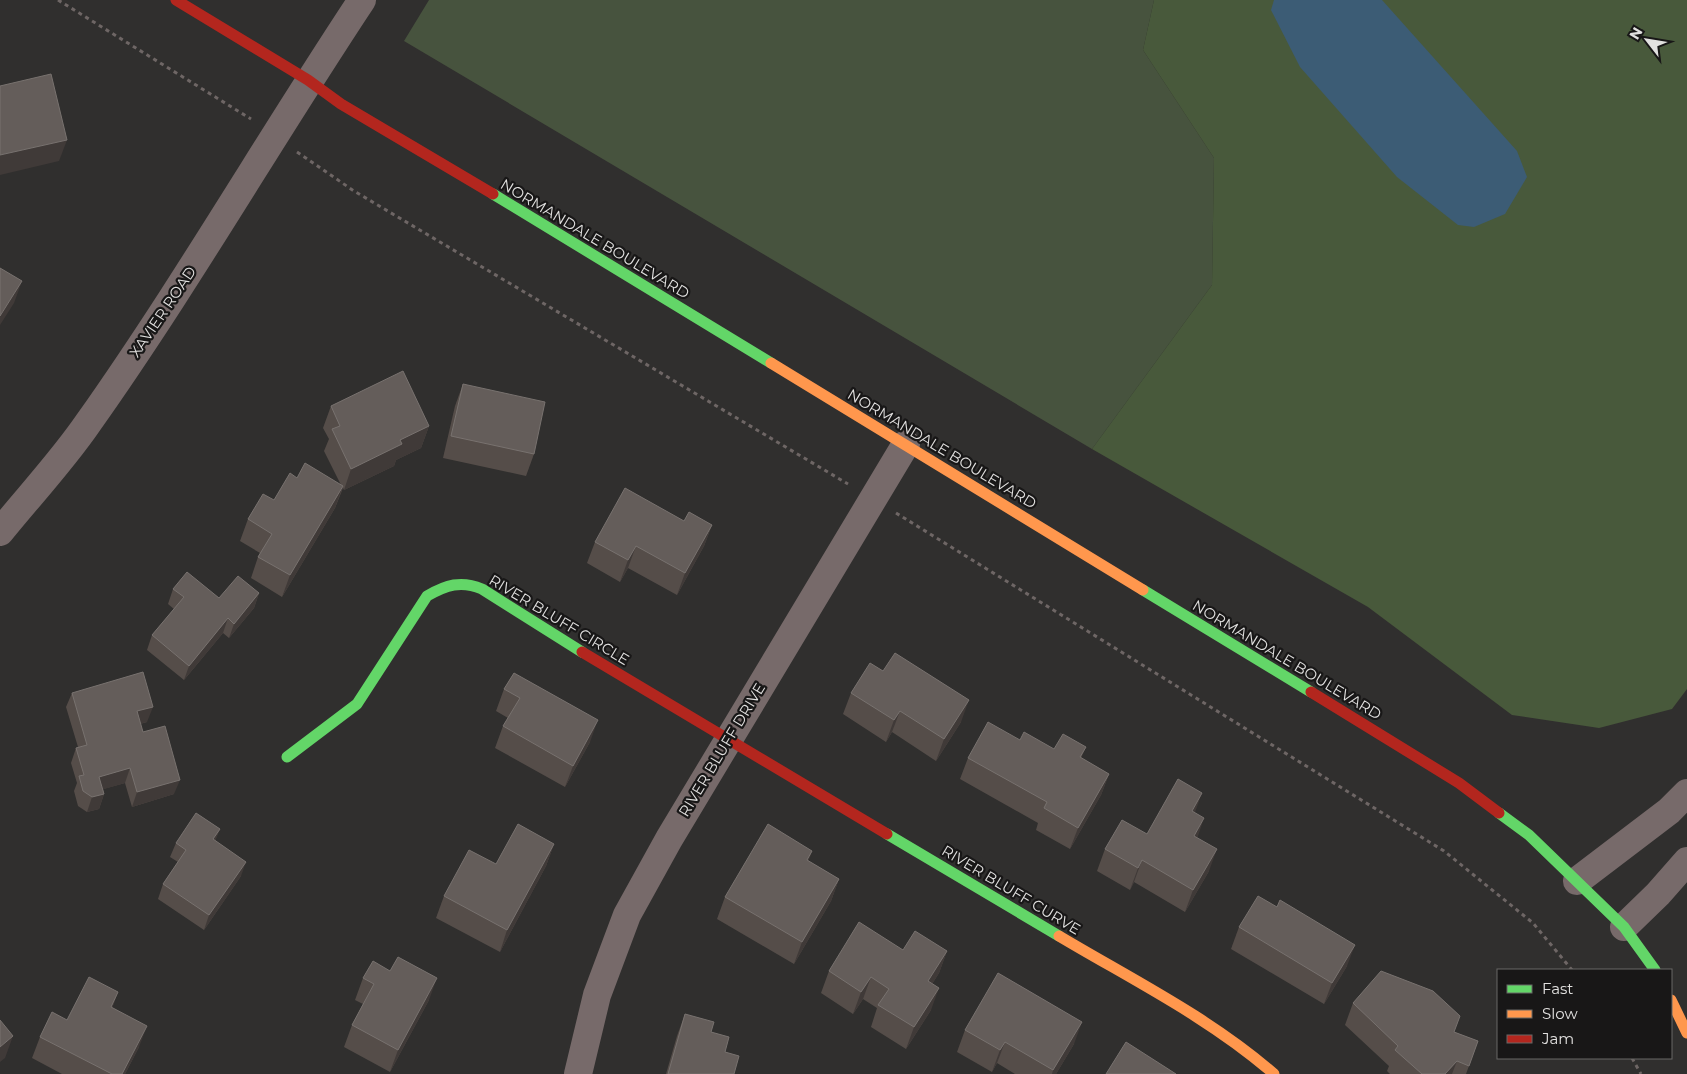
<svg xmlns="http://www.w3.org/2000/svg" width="1687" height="1074" font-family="Montserrat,sans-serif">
<rect width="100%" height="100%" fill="#302f2e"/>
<polygon fill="#47533e" points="429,0 1154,0 1143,50 1214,158 1212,285 1092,449 404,41"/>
<polygon fill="#48593b" points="1154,0 1687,0 1687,689 1672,709 1599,728 1512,715 1368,607 1092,449 1212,285 1214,158 1143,50"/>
<polygon fill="#3c5c75" points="1274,0 1382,0 1517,151 1527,177 1505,214 1474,227 1458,225 1397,177 1300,67 1271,10"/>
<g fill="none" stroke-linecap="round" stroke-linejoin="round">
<g stroke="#6e6665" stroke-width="3" stroke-dasharray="4 4" stroke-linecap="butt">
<polyline points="58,0 251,119"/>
<polyline points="297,152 354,191 848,484"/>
<polyline points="896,513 1444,851 1533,923 1572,970"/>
<polyline points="1632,1058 1641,1074"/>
</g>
<g stroke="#776a6a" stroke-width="28">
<path d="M0,532C29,496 62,461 88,423C185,286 269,140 362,0"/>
<polyline points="1577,881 1669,811 1687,793"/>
<polyline points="1624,927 1658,894 1687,861"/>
<polyline points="578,1074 597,995 627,915 669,839 906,444"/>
</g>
<g stroke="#63d668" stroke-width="11">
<polyline points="493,194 771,363"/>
<polyline points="1143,590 1311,692"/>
<path d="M287,757L357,704L427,596C446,585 461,580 482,589L582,652"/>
<polyline points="1499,813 1529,835 1624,927 1655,970"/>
<polyline points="887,834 1059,936"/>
</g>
<g stroke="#ff974d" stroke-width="11">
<polyline points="771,363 1143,590"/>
<path d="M1059,936C1131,979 1210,1018 1274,1074"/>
<polyline points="1671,1000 1687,1033"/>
</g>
<g stroke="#b3261e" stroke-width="11">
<polyline points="176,0 308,80 341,104 493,194"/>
<polyline points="582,652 887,834"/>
<polyline points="1311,692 1459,783 1499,813"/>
</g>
</g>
<g fill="#554d49">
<polygon points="463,384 534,454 526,476 443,458 455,406"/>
<polygon points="331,406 429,426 421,448 396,460 394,466 344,490 343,488 335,508 282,597 251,578 258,557 260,553 240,541 248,519 274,500 297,478 341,485 324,451 329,439 323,428"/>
<polygon points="684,521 712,525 704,546 677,595 628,568 620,582 587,563 595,542"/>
<polygon points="173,589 219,598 259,593 254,608 229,638 223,633 184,680 147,650 152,635 174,609 168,604"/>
<polygon points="514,673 590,742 565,787 495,748 503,726 508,718 496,711 504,689"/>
<polygon points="72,693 147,722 140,724 143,732 174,794 132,807 125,783 103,789 104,794 99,809 87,812 78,806 74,791 77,783 71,763 76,748 78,747 66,707"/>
<polygon points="851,693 961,722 936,761 892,732 886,742 843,714"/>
<polygon points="1086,747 1081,758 1109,774 1101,795 1070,849 1036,830 1038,823 960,779 968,758"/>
<polygon points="1195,812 1197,838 1209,871 1185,912 1134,882 1130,890 1097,871 1105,849 1147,834"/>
<polygon points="220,829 215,840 241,876 204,930 158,899 163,884 178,862 170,857 176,843"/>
<polygon points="554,844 546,866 500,952 436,918 444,896 496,864"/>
<polygon points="812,851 808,861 839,879 831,901 794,964 717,919 725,897"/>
<polygon points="1277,907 1347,966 1324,1004 1231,949 1239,927"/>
<polygon points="947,951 939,973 932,984 931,1010 906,1049 871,1027 877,1008 863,999 853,1014 821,993 829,971"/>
<polygon points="363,978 429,1000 390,1072 344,1047 352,1025 363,1004 355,1000"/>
<polygon points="118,992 112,1008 139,1047 125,1074 62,1074 32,1058 40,1037 67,1020"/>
<polygon points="1353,1003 1454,1032 1478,1041 1466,1074 1390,1074 1387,1071 1389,1066 1345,1025"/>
<polygon points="685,1014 711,1032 725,1052 734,1074 666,1074 677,1036"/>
<polygon points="965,1030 1074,1044 1056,1074 1015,1074 997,1063 992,1072 957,1052"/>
</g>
<g fill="#403a38">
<polygon points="67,140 59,161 0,175 0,155"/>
<polygon points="22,281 14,303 0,325 0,316"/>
<polygon points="429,426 421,448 396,460 394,466 344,490 351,469 400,440"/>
<polygon points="343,486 335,508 282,597 290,575"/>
<polygon points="712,525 704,546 677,595 685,573"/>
<polygon points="636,546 628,568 620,582 628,560"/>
<polygon points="259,593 254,608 229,638 234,624"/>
<polygon points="228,618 223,633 184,680 189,666"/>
<polygon points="969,700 961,722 936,761 944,739"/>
<polygon points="153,707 147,722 131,726 137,711"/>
<polygon points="900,711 892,732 886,742 894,720"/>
<polygon points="598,720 590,742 565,787 573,766"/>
<polygon points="130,768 125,783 94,792 99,777"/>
<polygon points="1109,774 1101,795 1070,849 1078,828"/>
<polygon points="180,780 174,794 132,807 137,792"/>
<polygon points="1202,793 1194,815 1192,811"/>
<polygon points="104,794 99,809 87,812 92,797"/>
<polygon points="1204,818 1197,839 1194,836"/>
<polygon points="220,829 214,844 213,839"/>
<polygon points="554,844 546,866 500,952 507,930"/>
<polygon points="1217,849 1209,871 1185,912 1193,890"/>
<polygon points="812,851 805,872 807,860"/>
<polygon points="1142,860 1134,882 1130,890 1138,868"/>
<polygon points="246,862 241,876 204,930 209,915"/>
<polygon points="839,879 831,901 794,964 802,942"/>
<polygon points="1355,945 1347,966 1324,1004 1332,983"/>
<polygon points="947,951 939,973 920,1003 928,981"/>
<polygon points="871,977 863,999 853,1014 861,992"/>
<polygon points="437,978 429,1000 390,1072 398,1050"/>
<polygon points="939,988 931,1010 906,1049 914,1027"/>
<polygon points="118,992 110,1014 111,1007"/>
<polygon points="1082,1022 1074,1044 1056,1074 1052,1074 1053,1070"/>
<polygon points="147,1026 139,1047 125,1074 122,1074"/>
<polygon points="13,1036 5,1058 0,1062 0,1047"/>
<polygon points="1005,1042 997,1063 992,1072 1000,1050"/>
<polygon points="1457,1061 1452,1074 1445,1074"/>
</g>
<g fill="#645d5a" stroke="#78726f">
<polygon points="51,74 67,140 0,155 0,86"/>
<polygon points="0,268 22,281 0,316"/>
<polygon points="403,371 429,426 400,440 402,444 351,469 332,429 340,426 331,406"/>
<polygon points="463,384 545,402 534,454 451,436"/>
<polygon points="305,463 343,486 290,575 258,557 272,534 248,519 263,494 274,500 290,473 297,478"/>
<polygon points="625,488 684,521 689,512 712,525 685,573 636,546 628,560 595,542"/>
<polygon points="187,572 219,598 238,576 259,593 234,624 228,618 189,666 152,635 184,597 173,589"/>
<polygon points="895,653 969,700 944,739 900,711 894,720 851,693 870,663 883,671"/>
<polygon points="143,672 153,707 137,711 143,732 165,726 180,780 137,792 130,768 99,777 104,794 92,797 83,791 79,776 84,775 76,748 87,745 72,693"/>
<polygon points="514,673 598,720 573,766 503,726 520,698 504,689"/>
<polygon points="988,722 1020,740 1024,732 1054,749 1063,734 1086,747 1080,757 1109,774 1078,828 1044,808 1047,802 968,758"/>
<polygon points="1178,779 1202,793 1192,811 1204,818 1194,836 1217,849 1193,890 1142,860 1138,868 1105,849 1122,820 1147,834"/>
<polygon points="196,813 220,829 213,839 246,862 209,915 163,884 186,850 176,843"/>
<polygon points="518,824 554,844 507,930 444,896 469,850 496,864"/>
<polygon points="768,824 812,851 807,860 839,879 802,942 725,897"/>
<polygon points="1258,896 1277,907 1280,900 1355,945 1332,983 1239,927"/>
<polygon points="859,922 903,950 915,931 947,951 928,981 939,988 914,1027 878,1005 889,989 871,977 861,992 829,971"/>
<polygon points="398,957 437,978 398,1050 352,1025 374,984 363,978 373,961 390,971"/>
<polygon points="1381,971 1433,991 1460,1016 1454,1032 1478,1041 1469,1066 1457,1061 1445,1074 1422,1074 1395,1050 1398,1046 1353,1003"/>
<polygon points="998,973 1082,1022 1053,1070 1005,1042 1000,1050 965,1030"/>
<polygon points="89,977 118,992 111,1007 147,1026 122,1074 112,1074 40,1037 52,1012 67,1020"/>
<polygon points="685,1014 714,1022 711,1032 729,1037 725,1052 739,1056 734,1074 668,1074"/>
<polygon points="0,1020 13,1036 0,1047"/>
<polygon points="1126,1042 1176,1074 1106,1074"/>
</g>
<g text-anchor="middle" stroke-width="4.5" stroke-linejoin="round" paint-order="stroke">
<g font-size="15" fill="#e2e1e0" stroke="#181717">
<text transform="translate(595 239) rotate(31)" y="5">NORMANDALE BOULEVARD</text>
<text transform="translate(163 312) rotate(-56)" y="5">XAVIER ROAD</text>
<text transform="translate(942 449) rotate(31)" y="5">NORMANDALE BOULEVARD</text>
<text transform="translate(559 620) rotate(31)" y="5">RIVER BLUFF CIRCLE</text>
<text transform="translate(1287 660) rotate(31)" y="5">NORMANDALE BOULEVARD</text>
<text transform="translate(722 750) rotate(-59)" y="5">RIVER BLUFF DRIVE</text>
<text transform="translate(1011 890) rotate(31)" y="5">RIVER BLUFF CURVE</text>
</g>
</g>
<rect x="1497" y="969" width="175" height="90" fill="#181717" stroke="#696867"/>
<rect x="1507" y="985" width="25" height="8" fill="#63d668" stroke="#696867"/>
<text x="1542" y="994" font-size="15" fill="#e2e1e0">Fast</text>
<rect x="1507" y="1010" width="25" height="8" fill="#ff974d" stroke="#696867"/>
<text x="1542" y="1019" font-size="15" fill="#e2e1e0">Slow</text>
<rect x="1507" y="1035" width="25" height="8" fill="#b3261e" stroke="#696867"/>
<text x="1542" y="1044" font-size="15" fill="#e2e1e0">Jam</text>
<g transform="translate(1647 40) rotate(301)" stroke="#181717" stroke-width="4" paint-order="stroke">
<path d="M0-4L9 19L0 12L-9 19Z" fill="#e2e1e0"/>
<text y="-8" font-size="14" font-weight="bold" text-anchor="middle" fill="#e2e1e0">N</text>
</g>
</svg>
